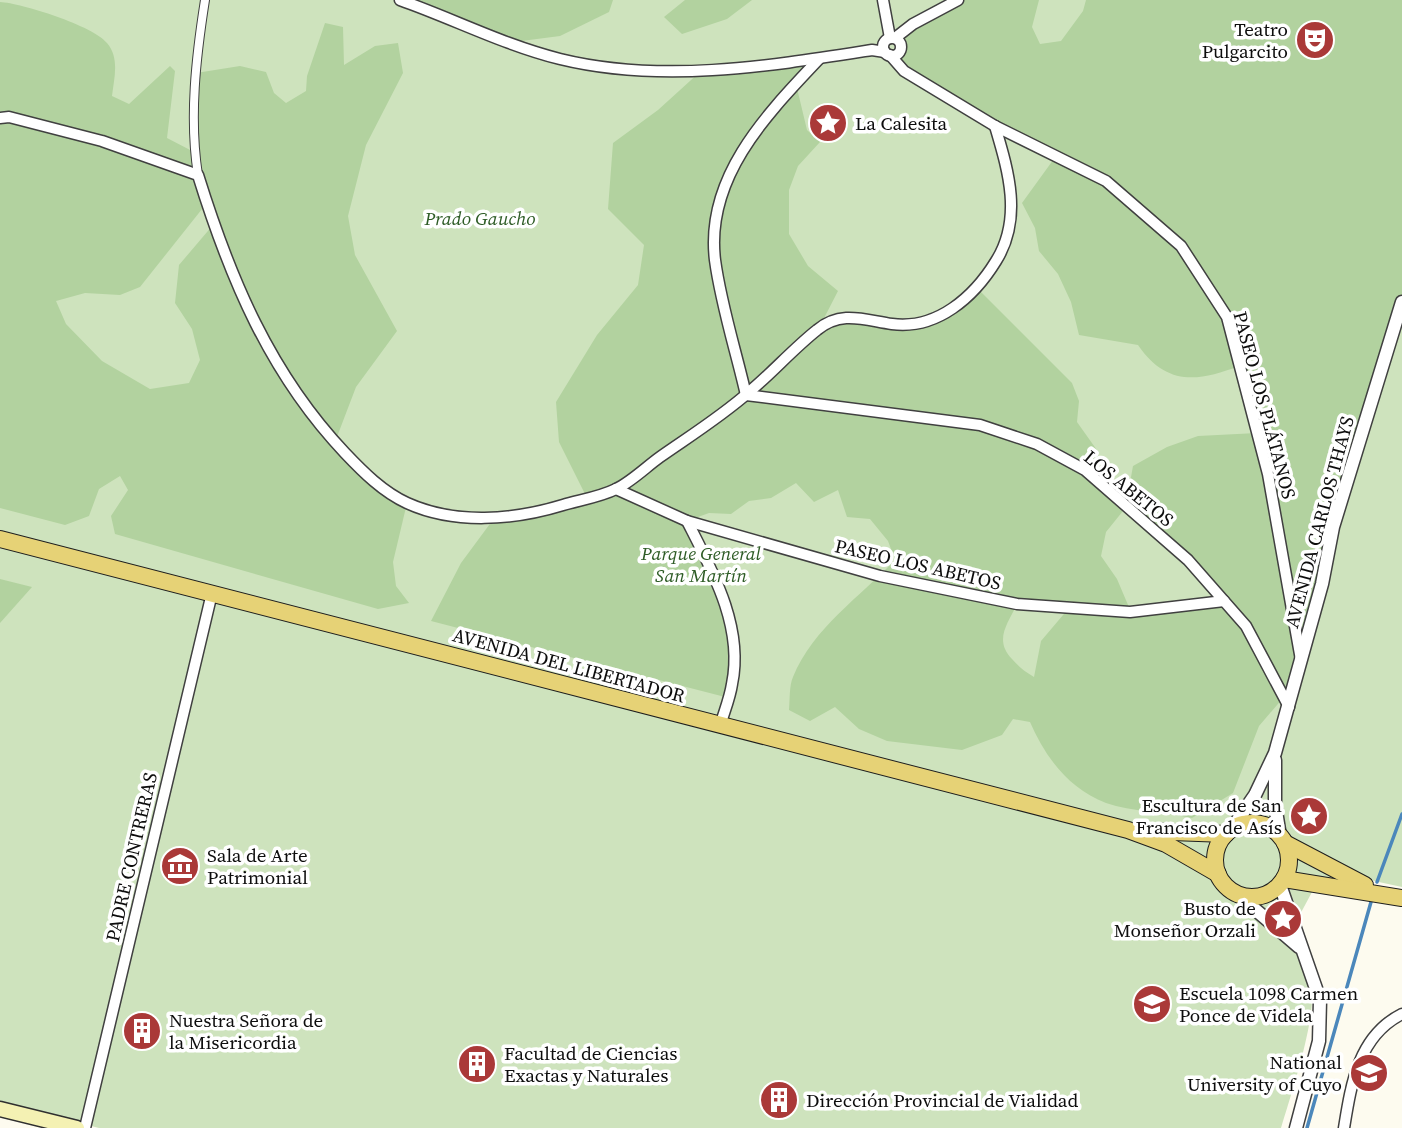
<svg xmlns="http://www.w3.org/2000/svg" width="1402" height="1128" font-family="'Source Serif 4',serif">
<rect width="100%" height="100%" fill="#fdfbef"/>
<path fill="#cee3bd" d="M0,0H1402V887L1365,879H1319L1297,920C1303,946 1312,973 1312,1000C1311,1034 1291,1095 1281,1128H99L0,1103Z"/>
<g fill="#b2d29f" fill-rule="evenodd">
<polygon points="413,0 613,0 609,12 560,36 506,43"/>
<polygon points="685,0 752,0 727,19 682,34 664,17"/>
<path d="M958,0H1039L1032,27L1040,44L1061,41L1083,11L1086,0H1402V302L1301,660L1283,698L1259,726L1233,793L1192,818C1164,812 1132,812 1106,803C1069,789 1045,757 1030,722L1013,719L1002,735L962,750L887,741L859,729L835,707L810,721L789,710C790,700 789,686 793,677C813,628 860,597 895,560L888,541L870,519L847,517L838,490L814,502L796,483L771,498L749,501L731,514L709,513L687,521L731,627L729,698L431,621L461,563L495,517L587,498L559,442L556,402L597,335L638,285L644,245L608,209L613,143L658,110L701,71L819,59L796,84L807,130L820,142L798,166L789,190V234L808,266L838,291L820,326L838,317L926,321L977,288L1072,383L1079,401L1077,422L1099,453L1085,470L1126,505L1133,466L1167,447L1198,436L1257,433L1239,366C1198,382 1166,386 1138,345L1079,335L1071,302L1058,274L1039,251L1035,228L1022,203L1056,156L904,71C890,27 924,18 958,0ZM1127,506L1224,601L1131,612L1117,579L1101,556L1106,532ZM1017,604L1069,608L1041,641L1034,677C1025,672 1019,667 1012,659C994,640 1007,625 1017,604Z"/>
<path d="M0,2C21,3 94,26 107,43C120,58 114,79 112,96L129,104L170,66L175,71L167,138L194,152L196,73L240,66L266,72L274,93L286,103L306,91L307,76L325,23L343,27L344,65L375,46L398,43L403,73L366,145L348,216L355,255L397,331L356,387L335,442L407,503L393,562L396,586L409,603L378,609L115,534L111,516L128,490L120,476L99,489L89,516L65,525L0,508ZM206,204L213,225L179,265L175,303L192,329L200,360L189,383L150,389L102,361L66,324L56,301L85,293L120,295L140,287Z"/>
<polygon points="0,579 32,587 0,623"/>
</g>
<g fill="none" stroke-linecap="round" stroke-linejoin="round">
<g stroke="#4b87bb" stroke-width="3.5">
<polyline points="1377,882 1402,814"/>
<polyline points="1307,1128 1371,902"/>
</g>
<defs>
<path id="pedestrian" d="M198,175C189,118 196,57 205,0"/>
<g id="minor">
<path d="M400,0C454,19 504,45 560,59C662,84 770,66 872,50L885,52"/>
<polyline points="883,0 890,38"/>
<polyline points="895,38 913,24 958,0"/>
<circle cx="892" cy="47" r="9"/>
<polyline points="890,55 904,71 995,126 1106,181 1181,246 1227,317 1268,474 1301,660"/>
<path d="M0,118L9,117L102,141L198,175C230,278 270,374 345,453C363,472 383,492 407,503C455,525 514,520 563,505C580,500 600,497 616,489C631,482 646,467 660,457C690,436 722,416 749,392C773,372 793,349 817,330C841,310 864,320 892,324C937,330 974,297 996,261C1023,218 1008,170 995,126"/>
<polyline points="746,395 980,425 1037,444 1085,470 1188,560 1246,626 1289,707"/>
<path d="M746,395C736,351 721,305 715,260C705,177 767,114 819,59"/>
<polyline points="616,489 687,521 880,576 1017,604 1130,612 1224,601"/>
<path d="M687,521C712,570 744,627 732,684C730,698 724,712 720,726"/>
<polyline points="85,1128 212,593"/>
<path d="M1344,1128C1351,1085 1358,1036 1402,1014"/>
</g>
<g id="tertiary">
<polyline points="1275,760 1275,805 1280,836"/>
<polyline points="1231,830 1255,795 1275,753 1322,584 1333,527 1402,302"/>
<polyline points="1280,885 1320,1000 1319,1041 1296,1128"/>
<polyline points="1237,894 1299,947"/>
</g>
<polyline id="secondary" points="0,1109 77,1128"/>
<g id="primary">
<polyline points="0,539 1128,830 1166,844 1218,874"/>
<circle cx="1252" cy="860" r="37"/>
<polyline points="1144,831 1226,834"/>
<polyline points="1285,843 1365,885"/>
<polyline points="1284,879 1402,898"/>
</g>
</defs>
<use href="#pedestrian" stroke="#404040" stroke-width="10"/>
<use href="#minor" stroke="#404040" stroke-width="13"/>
<use href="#tertiary" stroke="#404040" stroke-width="15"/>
<use href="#secondary" stroke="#2f2f2f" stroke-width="17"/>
<use href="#primary" stroke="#1e1e1e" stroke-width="18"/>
<use href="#pedestrian" stroke="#fff" stroke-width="8"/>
<use href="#minor" stroke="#fff" stroke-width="10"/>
<use href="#tertiary" stroke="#fff" stroke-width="12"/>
<use href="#secondary" stroke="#f4f1b3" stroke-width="14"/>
<use href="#primary" stroke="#e6d276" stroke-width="16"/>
</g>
<defs>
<symbol id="theatre-disc" viewBox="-11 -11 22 22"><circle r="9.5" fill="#aa3938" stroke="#fff"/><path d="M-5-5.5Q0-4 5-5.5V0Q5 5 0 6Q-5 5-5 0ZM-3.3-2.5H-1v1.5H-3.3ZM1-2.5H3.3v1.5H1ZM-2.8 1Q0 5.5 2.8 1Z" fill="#fff"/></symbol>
<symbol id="sight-disc" viewBox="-11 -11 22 22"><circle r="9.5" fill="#aa3938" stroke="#fff"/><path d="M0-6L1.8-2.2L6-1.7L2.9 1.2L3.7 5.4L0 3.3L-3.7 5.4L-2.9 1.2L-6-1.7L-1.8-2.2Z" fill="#fff"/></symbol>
<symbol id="museum-disc" viewBox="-11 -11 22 22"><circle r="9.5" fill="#aa3938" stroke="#fff"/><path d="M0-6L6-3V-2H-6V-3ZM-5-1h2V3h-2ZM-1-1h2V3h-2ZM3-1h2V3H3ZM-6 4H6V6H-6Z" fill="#fff"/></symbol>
<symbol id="school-disc" viewBox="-11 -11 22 22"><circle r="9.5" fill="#aa3938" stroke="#fff"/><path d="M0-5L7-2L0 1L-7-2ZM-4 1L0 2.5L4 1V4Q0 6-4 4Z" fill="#fff"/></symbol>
<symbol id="building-disc" viewBox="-11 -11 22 22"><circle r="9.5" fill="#aa3938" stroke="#fff"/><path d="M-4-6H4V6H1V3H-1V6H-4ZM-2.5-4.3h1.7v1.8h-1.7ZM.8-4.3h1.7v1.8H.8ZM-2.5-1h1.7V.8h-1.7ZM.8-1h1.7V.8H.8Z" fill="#fff"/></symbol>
<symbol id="university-disc" viewBox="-11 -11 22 22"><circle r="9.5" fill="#aa3938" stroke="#fff"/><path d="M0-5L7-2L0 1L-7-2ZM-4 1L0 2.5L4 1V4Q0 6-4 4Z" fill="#fff"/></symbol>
</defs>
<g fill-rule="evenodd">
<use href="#theatre-disc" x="1293" y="18" width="44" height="44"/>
<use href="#sight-disc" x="806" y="101" width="44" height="44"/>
<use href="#sight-disc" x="1287" y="794" width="44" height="44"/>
<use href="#museum-disc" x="158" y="844" width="44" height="44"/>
<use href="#sight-disc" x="1261" y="897" width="44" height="44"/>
<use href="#school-disc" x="1130" y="982" width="44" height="44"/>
<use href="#building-disc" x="120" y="1009" width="44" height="44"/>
<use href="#building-disc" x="455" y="1042" width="44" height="44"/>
<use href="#university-disc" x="1347" y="1051" width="44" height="44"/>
<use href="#building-disc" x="757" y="1078" width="44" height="44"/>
</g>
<g text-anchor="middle" stroke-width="7" stroke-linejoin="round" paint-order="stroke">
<g font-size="19" fill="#0d0d0d" stroke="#fff" text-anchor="start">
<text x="1288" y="36" text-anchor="end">Teatro<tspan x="1288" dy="22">Pulgarcito</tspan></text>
<text x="855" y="130">La Calesita</text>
<text x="1282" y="812" text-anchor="end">Escultura de San<tspan x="1282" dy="22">Francisco de Asís</tspan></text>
<text x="207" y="862">Sala de Arte<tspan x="207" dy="22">Patrimonial</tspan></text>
<text x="1256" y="915" text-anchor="end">Busto de<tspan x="1256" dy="22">Monseñor Orzali</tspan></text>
<text x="1179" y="1000">Escuela 1098 Carmen<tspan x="1179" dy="22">Ponce de Videla</tspan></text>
<text x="169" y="1027">Nuestra Señora de<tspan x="169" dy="22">la Misericordia</tspan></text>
<text x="504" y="1060">Facultad de Ciencias<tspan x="504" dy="22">Exactas y Naturales</tspan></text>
<text x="1342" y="1069" text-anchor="end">National<tspan x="1342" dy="22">University of Cuyo</tspan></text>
<text x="806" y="1107">Dirección Provincial de Vialidad</text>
</g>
<g font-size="19" font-style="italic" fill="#2e5c26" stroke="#fff">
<text x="480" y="225">Prado Gaucho</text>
<text x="701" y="560">Parque General<tspan x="701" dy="22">San Martín</tspan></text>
</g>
<g font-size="19" fill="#0d0d0d" stroke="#fff">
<text transform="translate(1265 405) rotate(75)" y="7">PASEO LOS PLÁTANOS</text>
<text transform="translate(1129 488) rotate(39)" y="7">LOS ABETOS</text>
<text transform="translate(1319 522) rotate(-75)" y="7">AVENIDA CARLOS THAYS</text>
<text transform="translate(918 564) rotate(13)" y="7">PASEO LOS ABETOS</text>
<text transform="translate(569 665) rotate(15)" y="7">AVENIDA DEL LIBERTADOR</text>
<text transform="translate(131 857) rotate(-77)" y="7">PADRE CONTRERAS</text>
</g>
</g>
</svg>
